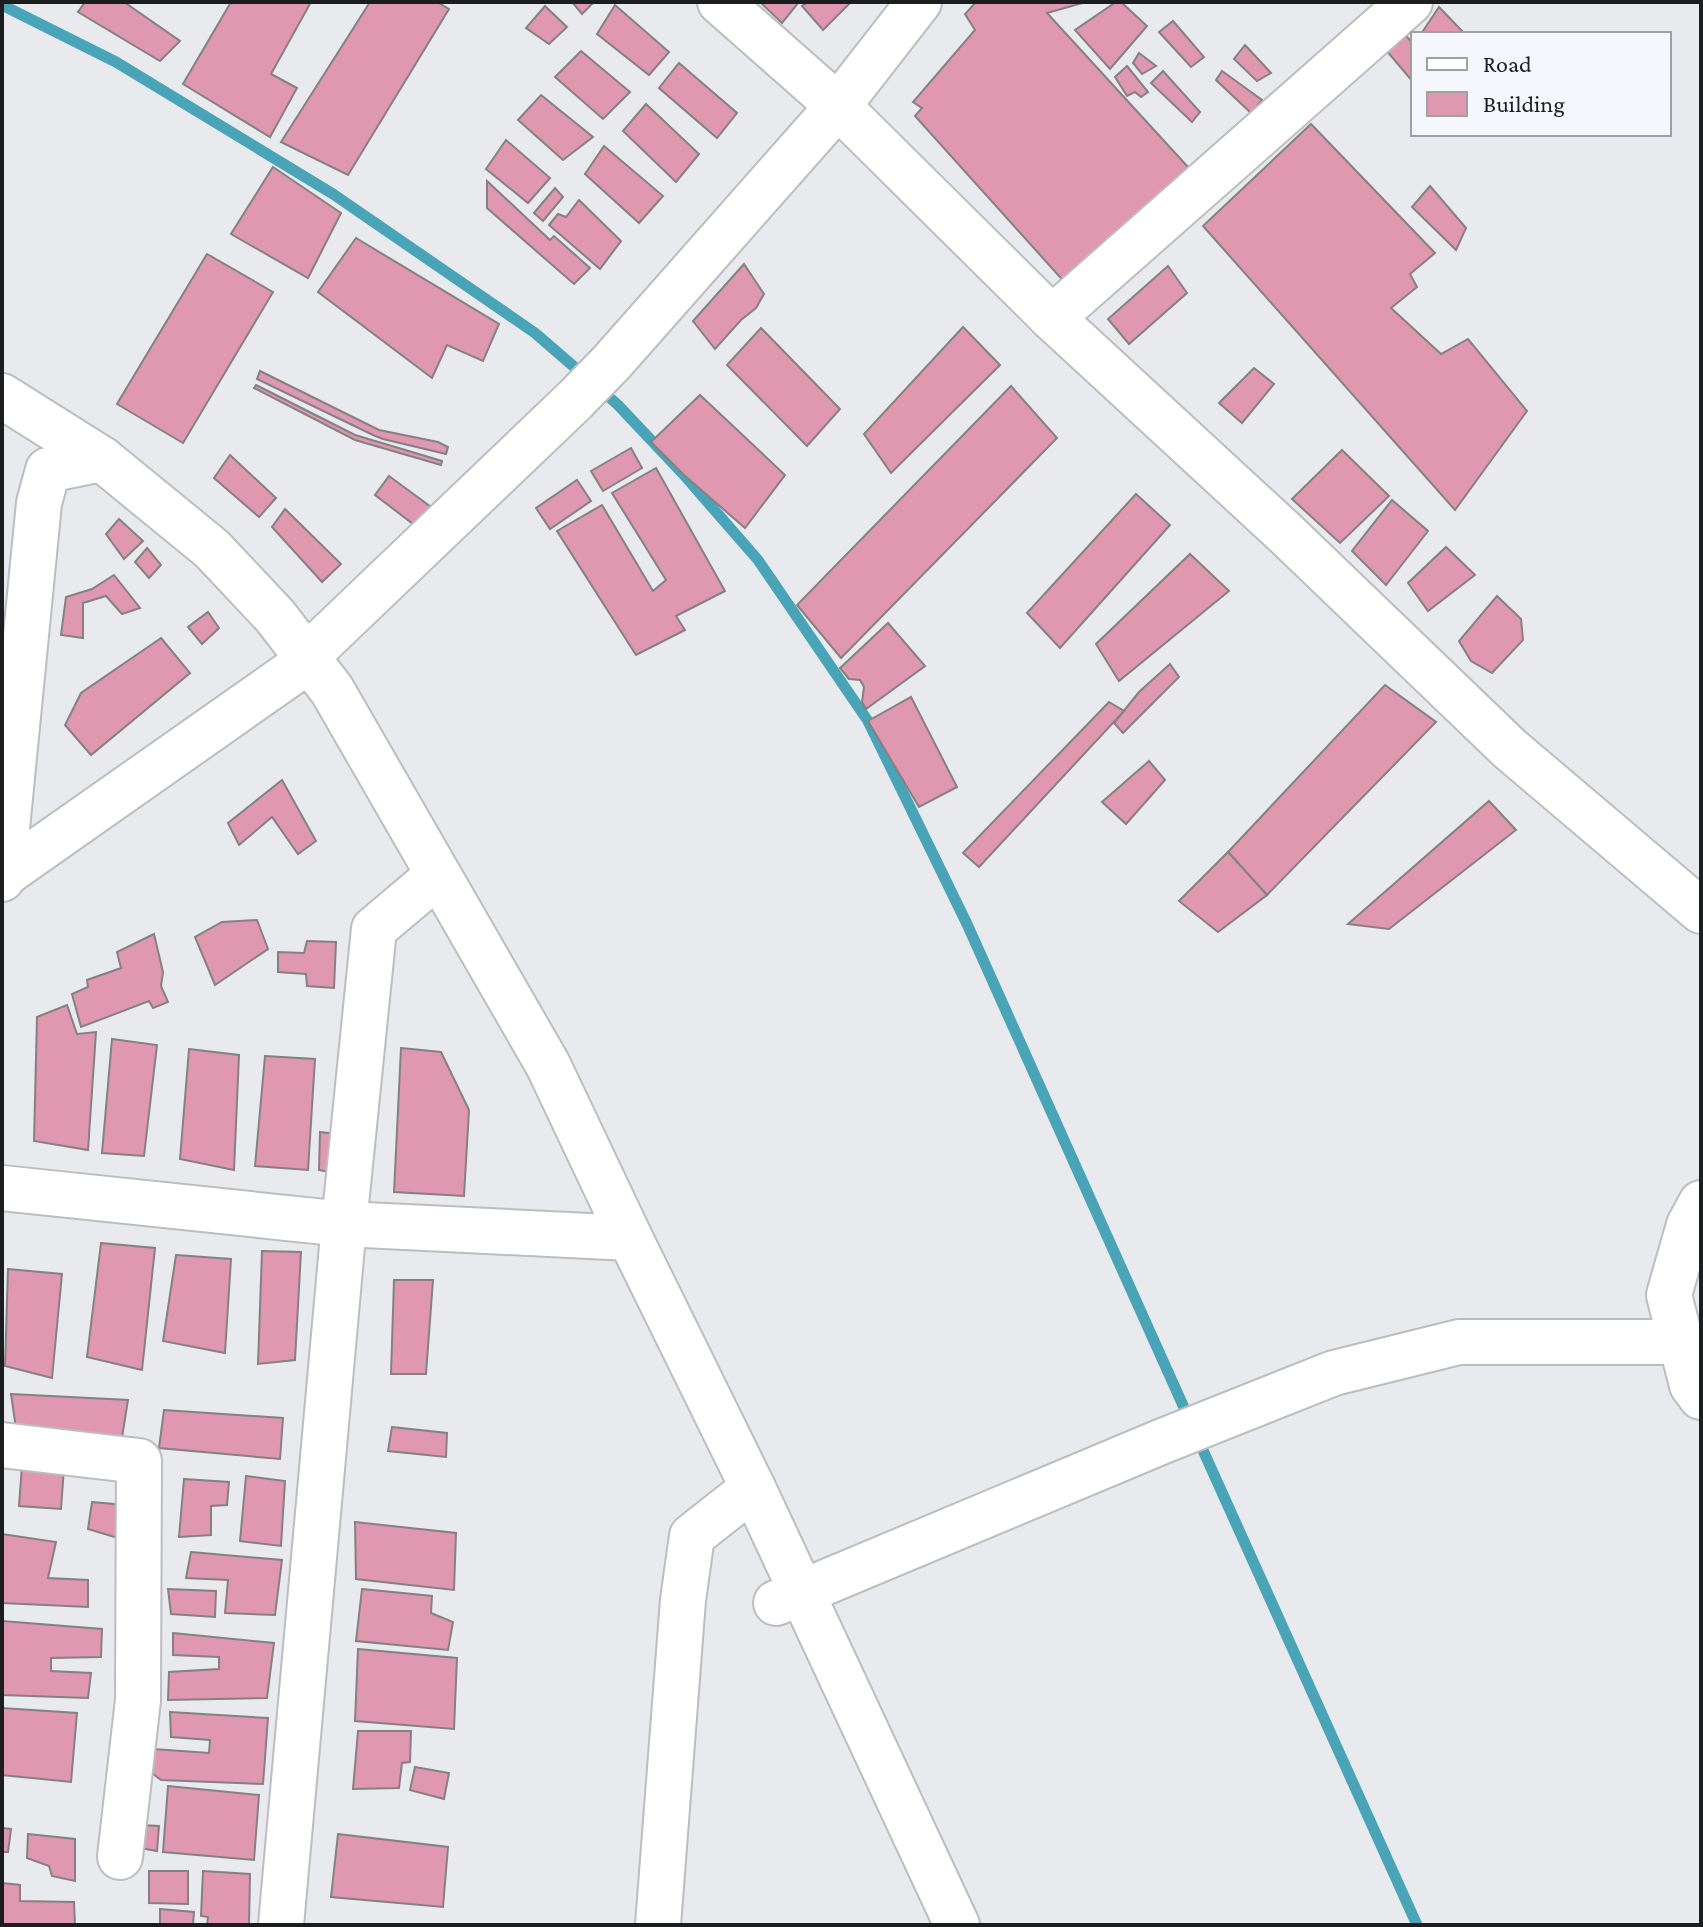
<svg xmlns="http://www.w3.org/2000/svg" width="1703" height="1927" font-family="'Crimson Pro',serif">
<rect width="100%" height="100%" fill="#e9eaee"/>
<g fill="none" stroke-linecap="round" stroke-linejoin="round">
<g stroke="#48a4b6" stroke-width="11">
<polyline points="2,5 116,62 333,194 535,333 587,378"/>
<polyline points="600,389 618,405 684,475 758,560 868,721 967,924 1190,1421"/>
<polyline points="1197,1437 1417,1925"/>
</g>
</g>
<g fill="#e098b0" stroke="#858082" stroke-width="2">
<polygon points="85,2 124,2 180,41 160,61 78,12"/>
<polygon points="231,2 311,2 271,74 297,88 270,137 183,84"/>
<polygon points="370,2 437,2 449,9 348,175 281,142"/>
<polygon points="572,2 594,2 582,14"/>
<polygon points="760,2 799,2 782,23"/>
<polygon points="808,2 851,2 823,30 802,6"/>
<polygon points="976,2 1086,2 1047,13 1188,167 1068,286 915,116 922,108 913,102 975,30 965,14"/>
<polygon points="1116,2 1121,2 1147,26 1110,69 1075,30"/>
<polygon points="615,5 669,52 649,75 597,34"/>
<polygon points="545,6 567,27 549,44 526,28"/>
<polygon points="1439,7 1465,34 1421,34"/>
<polygon points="1173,21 1204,57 1191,67 1159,32"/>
<polygon points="1400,28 1413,44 1413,82 1385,49"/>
<polygon points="1245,45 1271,73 1257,81 1234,59"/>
<polygon points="581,51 630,92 603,119 555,77"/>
<polygon points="1139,53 1156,66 1142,74 1133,63"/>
<polygon points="679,63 737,113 717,138 659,88"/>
<polygon points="1127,66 1148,92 1141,97 1135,92 1127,96 1115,77"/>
<polygon points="1163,71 1200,112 1192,122 1151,83"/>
<polygon points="1222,71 1262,100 1251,113 1216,80"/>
<polygon points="541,95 593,137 563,160 518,120"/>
<polygon points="646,104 699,154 676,182 623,131"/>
<polygon points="1311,124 1435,253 1410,274 1417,287 1391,308 1441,354 1468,339 1527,411 1455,510 1203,226"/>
<polygon points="506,140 550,178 528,203 486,169"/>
<polygon points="604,146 663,196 639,223 585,174"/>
<polygon points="273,167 341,213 308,278 231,234"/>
<polygon points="487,181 550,240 554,236 590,268 574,284 487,208"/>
<polygon points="1430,186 1466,228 1456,250 1412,207"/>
<polygon points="555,188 563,197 543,221 534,213"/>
<polygon points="579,200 621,241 600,269 549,225 558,214 566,217"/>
<polygon points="356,238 499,324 483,361 447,345 432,378 318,292"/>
<polygon points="207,254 273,292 183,443 117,404"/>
<polygon points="744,264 764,294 756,308 741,320 715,349 693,321"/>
<polygon points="1168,266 1187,293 1129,344 1108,319"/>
<polygon points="963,327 1000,365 891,473 864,434"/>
<polygon points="761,328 840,409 807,446 727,365"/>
<polygon points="1254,368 1274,384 1242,423 1219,403"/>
<polygon points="260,371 379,430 438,442 448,447 446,454 383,439 373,435 257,379"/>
<polygon points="256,385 355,435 442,461 441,465 355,440 254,388"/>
<polygon points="1011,386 1057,438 841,658 797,605"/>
<polygon points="700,395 785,475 745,528 684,475 651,442"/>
<polygon points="631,448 642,468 603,491 591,471"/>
<polygon points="1342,450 1389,496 1340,543 1292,499"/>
<polygon points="230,455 276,498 259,517 214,478"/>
<polygon points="656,468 725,591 676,616 685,630 636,655 557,531 602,505 653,591 666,580 612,493"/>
<polygon points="389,476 431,507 417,527 375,495"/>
<polygon points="577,480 591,501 550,529 536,508"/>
<polygon points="1136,494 1170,525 1060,648 1027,613"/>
<polygon points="1392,500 1428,531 1386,585 1352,551"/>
<polygon points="285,509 341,564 322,582 272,527"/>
<polygon points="119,519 143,541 124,559 106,534"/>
<polygon points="1446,547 1475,575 1428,611 1408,583"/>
<polygon points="147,548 161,565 149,578 135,562"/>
<polygon points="1190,554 1229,591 1119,681 1096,644"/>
<polygon points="114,575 140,608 122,614 106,596 83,603 83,638 61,635 66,597 92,589"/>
<polygon points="1497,596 1521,619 1523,640 1492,673 1471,661 1459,641"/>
<polygon points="208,612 219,628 202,644 188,627"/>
<polygon points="888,623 925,666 866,709 862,702 864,687 860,680 849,679 840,668"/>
<polygon points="161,638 190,673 91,755 65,725 81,693"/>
<polygon points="1170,664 1179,677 1123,733 1114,723 1139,692"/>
<polygon points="1385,685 1436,722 1267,895 1228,852"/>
<polygon points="911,697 957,787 919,807 868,721"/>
<polygon points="1109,702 1124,711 979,867 963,853"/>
<polygon points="1149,761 1165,780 1126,824 1102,802"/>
<polygon points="282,780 316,841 298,854 272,817 239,845 228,823"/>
<polygon points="1489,801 1516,830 1389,929 1348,924"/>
<polygon points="1228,852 1267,895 1218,932 1179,901"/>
<polygon points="257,920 268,949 215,985 195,937 222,922"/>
<polygon points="154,934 163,972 161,986 168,1002 153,1008 149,1001 81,1027 72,994 88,987 87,980 121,968 117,952"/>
<polygon points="307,941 336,942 334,988 307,986 306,974 278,972 278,952 304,953"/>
<polygon points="67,1005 77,1034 96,1032 88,1150 34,1141 37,1017"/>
<polygon points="112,1039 157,1045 144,1156 102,1153"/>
<polygon points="401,1048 441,1052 469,1110 464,1196 394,1192"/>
<polygon points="189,1049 239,1055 234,1170 180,1159"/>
<polygon points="265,1056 315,1059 308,1170 255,1166"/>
<polygon points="320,1132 338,1134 335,1173 319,1170"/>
<polygon points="101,1243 155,1248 142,1370 87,1357"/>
<polygon points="262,1251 301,1252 295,1360 258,1364"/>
<polygon points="176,1255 231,1259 225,1353 163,1341"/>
<polygon points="8,1269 62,1274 52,1378 5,1366"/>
<polygon points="394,1280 433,1280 426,1374 391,1374"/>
<polygon points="11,1394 128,1400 120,1450 17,1435"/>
<polygon points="164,1410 283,1418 280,1459 159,1448"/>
<polygon points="392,1427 447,1433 446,1457 388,1451"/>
<polygon points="22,1465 64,1468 61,1509 19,1506"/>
<polygon points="246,1476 285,1481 281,1546 240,1541"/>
<polygon points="184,1479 229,1482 227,1505 211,1506 211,1535 179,1537"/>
<polygon points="92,1502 125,1505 121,1539 88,1529"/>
<polygon points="355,1522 456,1533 454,1590 356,1579"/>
<polygon points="2,1534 56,1542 48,1578 88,1580 88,1607 2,1603"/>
<polygon points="191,1552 282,1560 275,1615 225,1613 228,1580 186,1578"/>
<polygon points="168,1589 216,1591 215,1617 171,1614"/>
<polygon points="362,1589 432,1596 431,1613 453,1622 448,1650 356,1641"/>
<polygon points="2,1621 102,1629 101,1657 51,1658 51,1671 91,1673 88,1698 2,1695"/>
<polygon points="173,1633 274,1643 267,1698 168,1700 169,1672 219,1669 219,1657 173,1655"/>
<polygon points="358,1649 457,1658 454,1729 355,1721"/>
<polygon points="2,1708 77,1713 71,1782 2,1775"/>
<polygon points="170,1712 268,1718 263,1784 161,1780 152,1773 154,1749 209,1753 210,1740 171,1737"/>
<polygon points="358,1731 411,1731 410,1762 402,1763 399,1788 353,1789"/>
<polygon points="415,1767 449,1773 444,1799 410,1790"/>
<polygon points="168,1786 259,1795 254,1860 163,1852"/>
<polygon points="141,1825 159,1826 157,1851 129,1846"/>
<polygon points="2,1828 11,1829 8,1852 2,1852"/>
<polygon points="28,1834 75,1839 75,1881 52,1876 49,1866 27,1858"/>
<polygon points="338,1834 448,1847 443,1907 331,1897"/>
<polygon points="149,1871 188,1871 188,1904 149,1903"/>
<polygon points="203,1871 250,1874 249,1925 207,1925 208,1917 201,1916"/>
<polygon points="2,1883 20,1885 20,1901 74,1902 75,1925 2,1924"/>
<polygon points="160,1909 194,1912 193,1925 160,1925"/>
</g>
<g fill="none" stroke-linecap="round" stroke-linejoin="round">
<defs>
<g id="minor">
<polyline points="720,2 838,106 1052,318 1283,531 1510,749 1701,911"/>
<polyline points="1052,318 1410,2"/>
<polyline points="2,396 102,459 212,549 275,616 332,690 548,1065 630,1238 753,1488 957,1925"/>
<polyline points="2,876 291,673 306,657 575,400 612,362 838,106 919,2"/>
<polyline points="2,879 39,503 48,470 102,459"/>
<polyline points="2,1188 344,1224 630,1238"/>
<polyline points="1701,1203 1689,1225 1669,1295 1692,1385 1701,1397"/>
<polyline points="2,1445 139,1461 138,1700 120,1857"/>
<polyline points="776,1603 1163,1441 1334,1373 1459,1342 1681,1342"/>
<polyline points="281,1925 344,1224 374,929 438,875"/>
<polyline points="658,1925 683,1600 692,1536 753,1488"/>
</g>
</defs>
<use href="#minor" stroke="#bcbdc1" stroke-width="48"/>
<use href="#minor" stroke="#fff" stroke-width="44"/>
</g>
<rect width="1703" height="1927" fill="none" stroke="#1c1d1e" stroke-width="8"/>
<rect x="1411" y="32" width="260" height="104" fill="#f6f7fc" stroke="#9fa0a3" stroke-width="2"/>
<rect x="1427" y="58" width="40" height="12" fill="#ffffff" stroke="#9fa0a3" stroke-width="2"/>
<text x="1483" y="72" font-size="24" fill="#1c1d1e">Road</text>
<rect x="1427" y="92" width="40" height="24" fill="#e098b0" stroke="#9fa0a3" stroke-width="2"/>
<text x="1483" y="112" font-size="24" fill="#1c1d1e">Building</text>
</svg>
